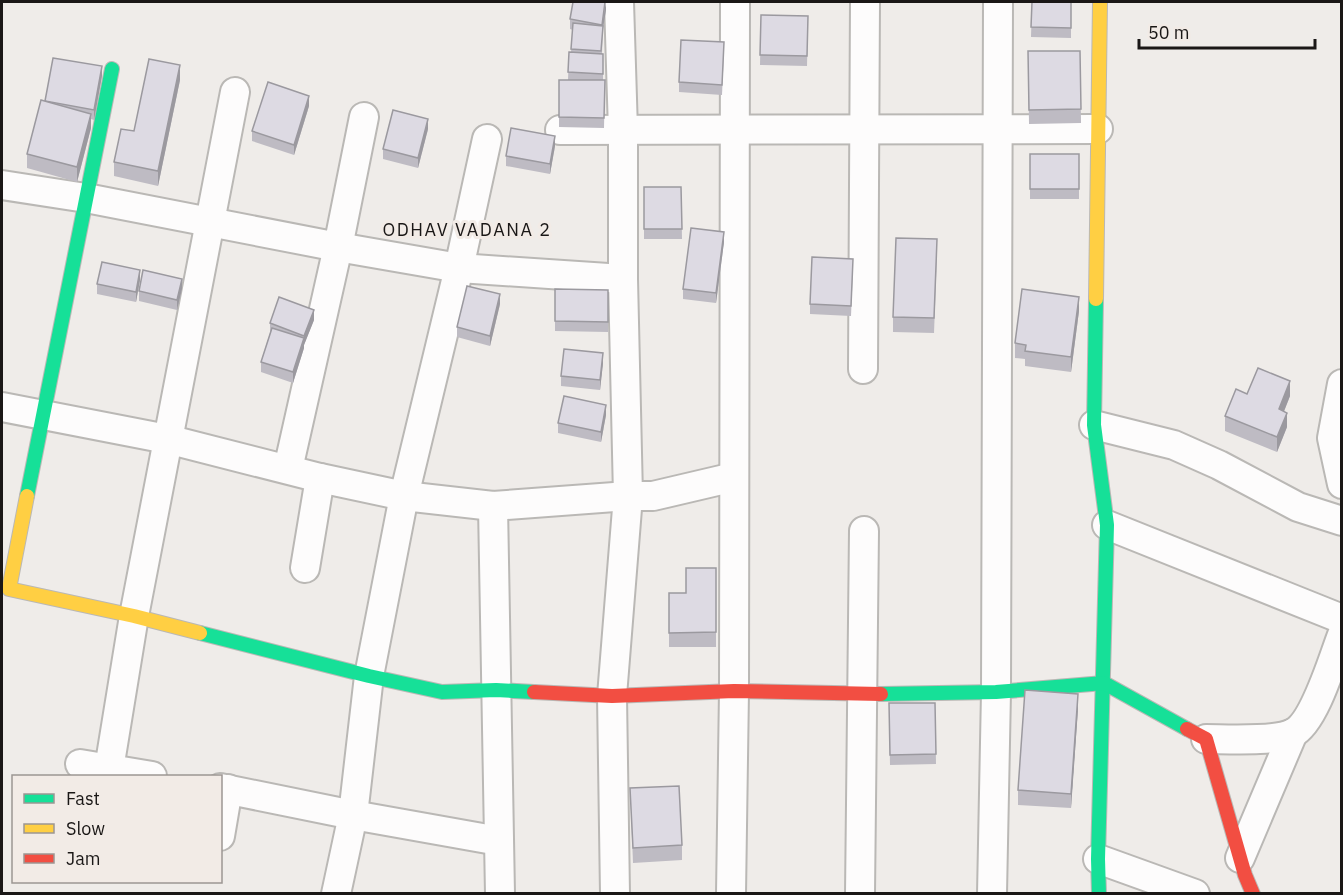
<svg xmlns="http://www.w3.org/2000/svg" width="1343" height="895" font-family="'IBM Plex Sans',sans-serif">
<rect width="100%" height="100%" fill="#efece9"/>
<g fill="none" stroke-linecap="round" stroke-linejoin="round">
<defs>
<g id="street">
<polyline points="560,130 1098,129"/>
<polyline points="2,185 86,198 338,247 459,268 623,279"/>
<polyline points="863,369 865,2"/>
<polyline points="1342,384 1332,438 1342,484"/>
<polyline points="2,407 167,439 320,478 404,496 493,506 628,496 653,496 734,477"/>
<polyline points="1094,425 1174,445 1219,465 1298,507 1342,521"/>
<polyline points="288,469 338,247 364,117"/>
<polyline points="493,506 500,894"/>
<polyline points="1107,525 1342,619"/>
<polyline points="305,568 320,478"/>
<path d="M1206,739C1226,739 1276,742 1293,733C1315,722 1333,658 1342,635"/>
<polyline points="80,764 152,776"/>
<polyline points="109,769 134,616 235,92"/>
<polyline points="220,788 353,815 499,841"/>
<polyline points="220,836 228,789"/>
<polyline points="1240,858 1293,733"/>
<polyline points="1098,859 1195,894"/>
<polyline points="336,894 353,815 369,676 404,496 459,268 487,139"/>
<polyline points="615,894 612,696 628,496 623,279 623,131 619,2"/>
<polyline points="731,894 734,691 735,2"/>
<polyline points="860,894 864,531"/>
<polyline points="992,894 996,692 998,2"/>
</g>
<g id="fast">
<polyline points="1096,299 1094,425 1107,525 1098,859 1099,894"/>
<polyline points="27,496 112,69"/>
<polyline points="200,633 369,676 442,692 496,690 534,692"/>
<polyline points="881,694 996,692 1104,683 1187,729"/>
</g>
<g id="slow">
<polyline points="1096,299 1100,2"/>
<polyline points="27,496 9,589 134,616 200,633"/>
</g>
<g id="jam">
<polyline points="534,692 612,696 734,691 881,694"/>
<polyline points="1187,729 1206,739 1245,875 1253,894"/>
</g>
</defs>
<use href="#street" stroke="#bab8b5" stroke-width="32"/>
<use href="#fast" stroke="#bab8b5" stroke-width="16"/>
<use href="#slow" stroke="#bab8b5" stroke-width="16"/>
<use href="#jam" stroke="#bab8b5" stroke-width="16"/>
<use href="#street" stroke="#fdfcfc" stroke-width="28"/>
<use href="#fast" stroke="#16e098" stroke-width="14"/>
<use href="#slow" stroke="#ffcf43" stroke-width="14"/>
<use href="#jam" stroke="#f24e42" stroke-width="14"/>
</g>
<g fill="#bebbc3">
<polygon points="1032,2 1071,2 1071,38 1031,37"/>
<polygon points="606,10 603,26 602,54 603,54 603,80 605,80 604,128 559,127 559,117 568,80 569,52 571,52 573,30 570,29 570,19"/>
<polygon points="761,15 808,16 807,66 760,65"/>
<polygon points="1028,51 1080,51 1081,123 1029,124"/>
<polygon points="724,52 722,95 679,92 679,82"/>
<polygon points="102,76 94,120 91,119 91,128 77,182 27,168 27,154 45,101"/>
<polygon points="180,80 158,186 114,176 114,162 134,131"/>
<polygon points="309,106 294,155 252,141 252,131"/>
<polygon points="428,129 418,168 383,159 383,149"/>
<polygon points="555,146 550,174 506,166 506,156"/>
<rect x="1030" y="154" width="49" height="45"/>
<polygon points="644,187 681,187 682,239 644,239"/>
<polygon points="724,242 716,303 683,299 683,289"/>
<polygon points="937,254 934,333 893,332 893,317"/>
<polygon points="853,269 851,316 810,314 810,304"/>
<polygon points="140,280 136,302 97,294 97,284"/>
<polygon points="182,289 177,310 139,301 139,291"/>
<polygon points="555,289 608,290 608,332 555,331"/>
<polygon points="500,304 490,346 457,337 457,327"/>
<polygon points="1079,311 1071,372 1025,366 1025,359 1015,358 1015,343"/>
<polygon points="314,320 304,345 304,348 293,383 261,372 261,362 270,333 270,323"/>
<polygon points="603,363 600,390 561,386 561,376"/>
<polygon points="1247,394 1290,396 1284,411 1287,427 1277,452 1225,431 1225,416"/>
<polygon points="606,415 601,442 558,433 558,423"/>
<polygon points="716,568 716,647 669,647 669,593 686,593"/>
<polygon points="889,703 935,703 936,764 890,765"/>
<polygon points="1078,709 1071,808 1018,805 1018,790"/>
<polygon points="630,788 682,845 682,860 633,863"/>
</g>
<g fill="#9b999f">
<polygon points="606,2 606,10 602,35 602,25"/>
<polygon points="180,65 180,80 158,186 158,171"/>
<polygon points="102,66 102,76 94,120 94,110"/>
<polygon points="309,96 309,106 294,155 294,145"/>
<polygon points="91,114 91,128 77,182 77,167"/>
<polygon points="428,119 428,129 418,168 418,158"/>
<polygon points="555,136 555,146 550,174 550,164"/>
<polygon points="724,232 724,242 716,303 716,293"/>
<polygon points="140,270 140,280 136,302 136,292"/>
<polygon points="182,279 182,289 177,310 177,300"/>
<polygon points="500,294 500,304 490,346 490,336"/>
<polygon points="1079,297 1079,311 1071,372 1071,357"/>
<polygon points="314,310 314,320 304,345 304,348 293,383 293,372 304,339 304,336"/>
<polygon points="603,353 603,363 600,390 600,380"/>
<polygon points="1290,381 1290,396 1279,424 1279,409"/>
<polygon points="606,405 606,415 601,442 601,432"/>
<polygon points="1287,413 1287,427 1277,452 1277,437"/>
<polygon points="1078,694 1078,709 1071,808 1071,794"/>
</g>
<g fill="#dddae3" stroke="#9b999f" stroke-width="1.5">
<polygon points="573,2 605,2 602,25 570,19"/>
<polygon points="1032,2 1071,2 1071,28 1031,27"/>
<polygon points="761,15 808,16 807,56 760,55"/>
<polygon points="573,23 603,26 601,51 571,49"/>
<polygon points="681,40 724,42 722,85 679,82"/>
<polygon points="1028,51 1080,51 1081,109 1029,110"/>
<polygon points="569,52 603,54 603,74 568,72"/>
<polygon points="53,58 102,66 94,110 45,101"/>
<polygon points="149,59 180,65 158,171 114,162 121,129 134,131"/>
<polygon points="559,80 605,80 604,118 559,117"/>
<polygon points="268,82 309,96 294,145 252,131"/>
<polygon points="41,100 91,114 77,167 27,154"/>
<polygon points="393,110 428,119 418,158 383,149"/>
<polygon points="511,128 555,136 550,164 506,156"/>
<rect x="1030" y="154" width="49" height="35"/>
<polygon points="644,187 681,187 682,229 644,229"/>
<polygon points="691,228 724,232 716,293 683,289"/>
<polygon points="896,238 937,239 934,318 893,317"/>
<polygon points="812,257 853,259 851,306 810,304"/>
<polygon points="102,262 140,270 136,292 97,284"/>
<polygon points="143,270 182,279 177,300 139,291"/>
<polygon points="467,286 500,294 490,336 457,327"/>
<polygon points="555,289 608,290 608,322 555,321"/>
<polygon points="1022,289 1079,297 1071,357 1025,351 1026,345 1015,343"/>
<polygon points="279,297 314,310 304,336 270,323"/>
<polygon points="272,328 304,338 293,372 261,362"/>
<polygon points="564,349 603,353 600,380 561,376"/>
<polygon points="1258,368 1290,381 1279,409 1287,413 1277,437 1225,416 1236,389 1247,394"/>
<polygon points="564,396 606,405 601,432 558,423"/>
<polygon points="686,568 716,568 716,632 669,633 669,593 686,593"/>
<polygon points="1025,690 1078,694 1071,794 1018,790"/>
<polygon points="889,703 935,703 936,754 890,755"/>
<polygon points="679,786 682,845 633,848 630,788"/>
</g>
<g text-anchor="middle" stroke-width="6" stroke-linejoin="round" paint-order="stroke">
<g font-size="18" letter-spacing="1.5" fill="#1a1716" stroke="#f2ebe6">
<text x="467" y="236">ODHAV VADANA 2</text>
</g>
</g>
<rect width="1343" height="895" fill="none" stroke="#1a1716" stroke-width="6"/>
<rect x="12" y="775" width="210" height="108" fill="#f2ebe6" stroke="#9c9693" stroke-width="1.5"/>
<rect x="24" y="794" width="30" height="9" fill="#16e098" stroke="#9c9693" stroke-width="1.5"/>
<text x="66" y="805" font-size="18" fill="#1a1716">Fast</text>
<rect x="24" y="824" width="30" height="9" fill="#ffcf43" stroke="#9c9693" stroke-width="1.5"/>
<text x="66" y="835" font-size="18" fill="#1a1716">Slow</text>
<rect x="24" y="854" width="30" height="9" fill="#f24e42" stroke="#9c9693" stroke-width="1.5"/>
<text x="66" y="865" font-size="18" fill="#1a1716">Jam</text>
<path d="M1139 39v9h176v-9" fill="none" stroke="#1a1716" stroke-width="3"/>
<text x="1148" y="39" font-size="18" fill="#1a1716" stroke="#f2ebe6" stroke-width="4.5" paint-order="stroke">50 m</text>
</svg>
